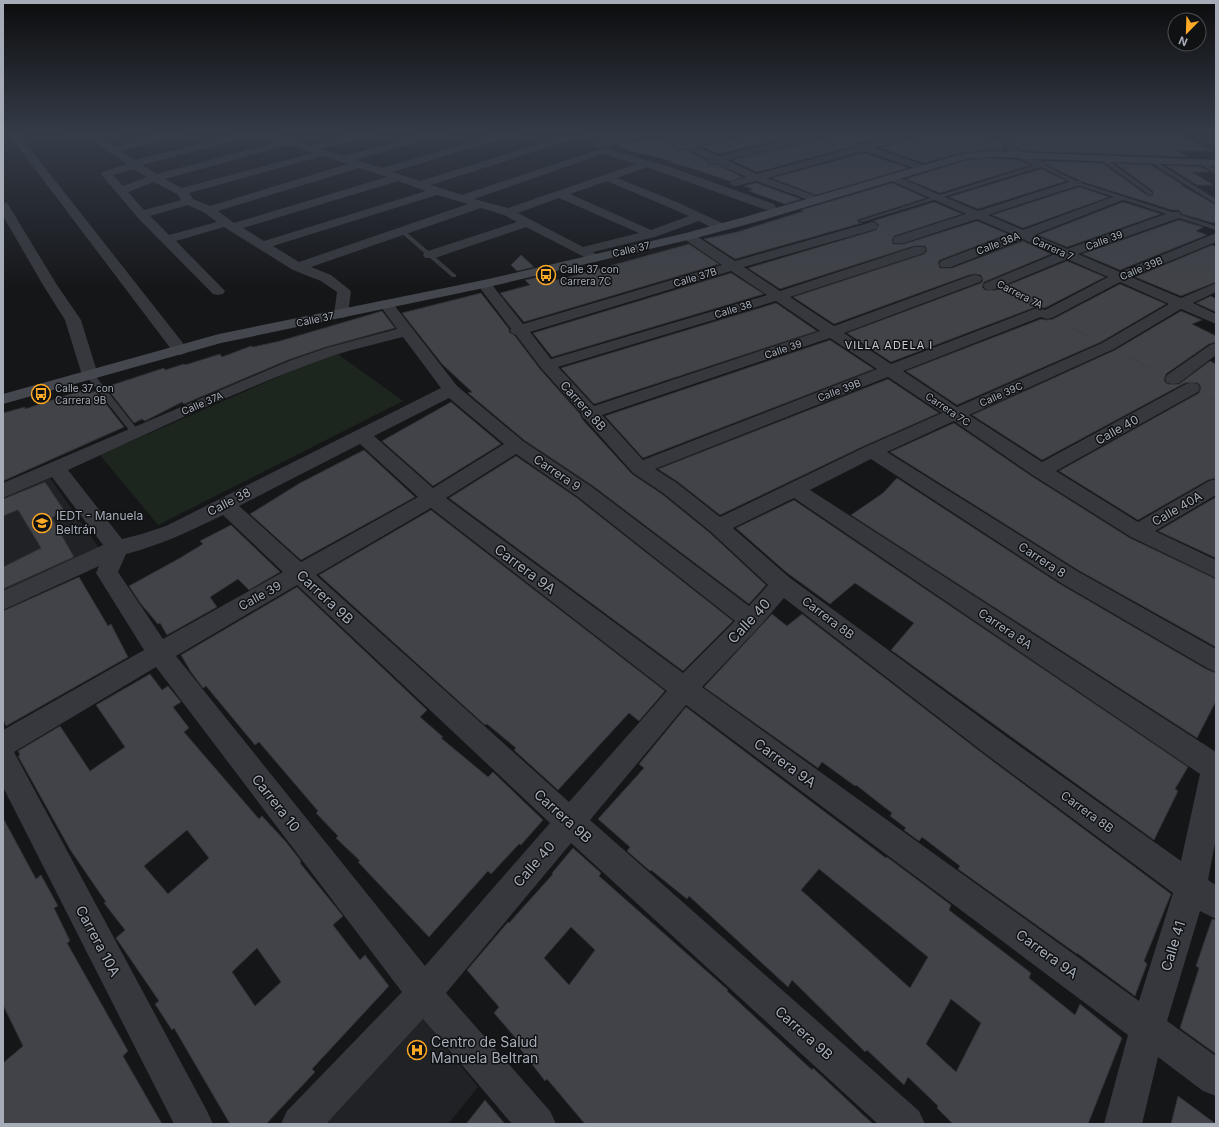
<svg xmlns="http://www.w3.org/2000/svg" width="1219" height="1127" font-family="Inter,sans-serif">
<rect width="100%" height="100%" fill="#151618"/>
<g fill="#212225">
<polygon points="50,478 99,548 3,595 3,499"/>
<polygon points="418,1013 478,1087 448,1124 319,1124"/>
</g>
<polygon fill="#1d261e" points="335,352 403,401 158,525 100,455"/>
<g fill="none" stroke-linecap="round" stroke-linejoin="round">
<polygon fill="#2b363d" fill-rule="evenodd" points="1134,190 1136,190 1162,198 1159,199 1134,192"/>
</g>
<g fill="#414348" stroke="#2f3034" fill-rule="evenodd">
<polygon points="585,132 636,132 602,140"/>
<polygon points="667,132 727,132 687,140"/>
<polygon points="751,132 816,132 718,154 701,146 748,135"/>
<polygon points="840,132 905,132 865,142 857,142 855,146 757,172 732,160 837,135"/>
<polygon points="926,132 984,132 986,135 1002,142 1005,150 990,150 961,153 924,163 880,148 923,135"/>
<polygon points="1002,132 1174,132 1213,151 1178,151 1188,157 1023,151 1017,148 1012,136"/>
<polygon points="654,137 674,146 676,150 685,150 706,160 708,164 716,164 742,177 730,181 694,169 695,169 669,162 672,161 631,151 616,145"/>
<polygon points="864,153 908,168 816,195 772,178"/>
<polygon points="990,158 1018,160 1030,165 940,193 906,179 966,160"/>
<polygon points="1044,161 1102,163 1148,196 1153,195 1153,191 1115,163 1151,165 1183,185 1181,185 1216,205 1216,222 1213,223 1182,214 1179,210 1172,210 1083,182 1047,165"/>
<polygon points="1165,165 1202,167 1209,172 1192,172 1213,185 1197,185"/>
<polygon points="1041,169 1066,181 978,209 949,197"/>
<polygon points="756,183 801,199 785,204 749,191 753,189 744,186"/>
<polygon points="892,183 926,198 857,220 858,222 862,223 735,259 704,239 737,232 804,211 801,210"/>
<polygon points="1079,187 1109,197 1023,228 992,215"/>
<polygon points="934,202 962,214 894,236 892,240 893,244 904,244 977,221 1008,234 940,260 938,263 940,268 952,268 1023,241 1051,254 984,282 982,287 985,290 996,290 1067,261 1105,277 1045,308 1039,307 1033,308 891,362 847,333 981,283 983,280 981,275 975,274 969,275 834,324 793,297 924,254 927,251 925,246 914,246 780,289 748,268 876,230 879,225 876,222 873,221"/>
<polygon points="1123,202 1161,214 1067,247 1038,235"/>
<polygon points="1179,220 1203,227 1196,231 1207,235 1120,270 1082,254"/>
<polygon points="689,244 719,264 524,322 500,293 530,285 525,280 543,276 549,281 562,279"/>
<polygon points="1212,245 1216,247 1216,282 1181,296 1135,277"/>
<polygon points="521,255 534,267 517,271 511,265"/>
<polygon points="731,273 764,294 552,357 533,333"/>
<polygon points="1120,284 1166,304 1101,342 957,405 906,371 1041,319 1047,320 1053,319"/>
<polygon points="481,293 509,329 509,332 515,336 540,369 580,414 582,419 632,474 662,494 710,533 766,585 749,604 593,486 524,440 468,393 472,392 442,364 402,313"/>
<polygon points="1211,296 1216,299 1216,312 1196,303"/>
<polygon points="776,303 817,331 594,404 561,368"/>
<polygon points="382,311 395,328 326,347 288,360 184,404 182,402 145,421 142,419 134,423 106,387 164,368 165,370 184,364 185,365 220,354 222,357 251,346 253,347 280,341"/>
<polygon points="1181,311 1202,320 1192,324 1216,336 1216,342 1209,344 1166,374 1164,380 1167,384 1179,384 1210,361 1216,364 1216,478 1208,480 1138,520 1059,471 1199,393 1201,387 1198,383 1185,383 1042,460 972,415 1115,350"/>
<polygon points="830,340 874,369 643,458 605,416"/>
<polygon points="888,379 939,413 864,446 720,515 678,482 658,469"/>
<polygon points="86,389 89,393 96,391 124,427 3,481 3,413 25,407 25,409"/>
<polygon points="451,402 501,444 433,486 382,441"/>
<polygon points="954,423 1033,477 1130,538 1216,579 1216,647 1078,570 890,452"/>
<polygon points="364,450 415,497 301,560 250,514 300,483"/>
<polygon points="516,456 577,498 733,621 683,671 449,498"/>
<polygon points="897,478 1060,584 1206,669 1216,673 1216,701 1197,738 851,515 883,493"/>
<polygon points="45,482 64,510 52,518 74,557 3,589 3,567 41,548 18,510 3,516 3,499"/>
<polygon points="1216,497 1216,558 1158,531"/>
<polygon points="794,500 1188,767 1175,789 1178,791 1154,840 891,650 914,623 855,583 830,604 786,572 736,528"/>
<polygon points="431,510 665,691 639,721 629,713 558,790 514,750 516,748 487,724 485,725 319,575"/>
<polygon points="231,525 280,572 249,590 238,579 210,597 217,607 167,635 160,623 158,624 141,604 129,586 180,558 203,544 200,541"/>
<polygon points="79,577 108,626 111,624 128,657 6,726 3,719 3,611"/>
<polygon points="297,587 427,710 420,717 443,737 441,738 488,777 493,772 543,820 521,845 519,844 491,874 488,871 429,937 358,862 360,861 336,838 338,836 316,813 318,811 259,742 255,745 206,686 203,688 191,672 181,655"/>
<polygon points="772,614 787,626 802,614 986,756 1171,894 1144,961 1147,964 1135,996 1077,953 1077,954 958,869 960,866 922,837 919,841 904,830 906,828 890,816 892,813 856,785 855,786 822,762 818,768 704,687"/>
<path d="M150,674L162,690L168,686L181,702L173,707L189,728L184,732L259,819L262,816L286,842L301,861L300,863L343,916L333,925L360,960L365,955L389,986L312,1069L315,1072L266,1124H230L174,1028L172,1030L155,1004L159,1001L116,938L125,930L104,903L106,902L71,851L18,756L20,755L18,751L60,726L90,771L125,747L96,705ZM187,830L209,858L168,894L144,866ZM257,948L281,982L255,1006L232,972Z"/>
<path d="M686,707L886,858L887,857L951,905L949,910L1031,973L1029,978L1075,1015L1080,1004L1122,1038L1088,1124H953L937,1108L938,1106L908,1077L904,1085L867,1050L865,1052L792,980L788,987L689,896L687,899L651,870L650,871L627,851L630,847L598,819L644,768L639,764ZM819,869L928,957L910,988L801,890ZM951,999L981,1023L956,1072L926,1044Z"/>
<polygon points="3,818 36,879 41,875 58,906 54,908 70,941 67,943 128,1051 123,1056 162,1124 3,1124 3,1063 23,1046 3,1005"/>
<path d="M573,848L601,873L599,876L728,990L727,991L812,1070L813,1068L873,1124H585L547,1079L545,1081L518,1046L520,1043L494,1013L499,1007L467,970L508,922L509,923L553,874L552,873ZM571,927L595,950L569,985L544,958Z"/>
<polygon points="1212,919 1216,920 1216,1054 1180,1028 1199,968 1196,966"/>
<polygon points="1178,1096 1216,1124 1171,1124"/>
<polygon points="485,1100 505,1124 466,1124"/>
</g>
<g fill="none" stroke-linecap="round" stroke-linejoin="round">
<g stroke="#3c3f44" stroke-width="1" stroke-dasharray="1 1.5" stroke-linecap="butt">
<polyline points="1068,132 1080,142"/>
<polyline points="1111,132 1129,144"/>
<polyline points="1158,132 1181,147"/>
<polyline points="838,210 849,215"/>
</g>
<g stroke="#3c3f44" stroke-width="1.5" stroke-dasharray="1 2" stroke-linecap="butt">
<polyline points="1009,296 1021,302"/>
<polyline points="1064,324 1074,329"/>
</g>
<g stroke="#3c3f44" stroke-width="2" stroke-dasharray="1.5 2.5" stroke-linecap="butt">
<polyline points="1072,328 1089,336"/>
<polyline points="1125,355 1156,371"/>
<polyline points="1207,396 1216,400"/>
</g>
<g fill="#36383d" fill-rule="evenodd">
<polygon points="1205,141 1216,141 1216,145 1203,144 1203,142"/>
<polygon points="1098,156 1102,156 1152,192 1152,194 1148,194 1098,158"/>
<polygon points="1148,159 1152,159 1216,199 1216,204 1148,161"/>
<polygon points="1199,161 1203,161 1216,170 1216,175 1199,163"/>
<polygon points="1041,163 1078,182 1216,226 1216,230 1074,184 1041,167 863,222 858,221"/>
<polygon points="400,230 404,230 456,275 456,277 452,277 400,232"/>
<polygon points="87,373 93,373 138,430 140,432 138,434 132,434 87,377 86,375"/>
</g>
<g fill="#36383d" fill-rule="evenodd">
<polygon points="7,132 17,132 186,347 188,350 186,353 180,355 174,353"/>
<path d="M68,132H78L81,136L100,132H120L118,134L101,138L114,146L173,132H189L187,134L121,151L135,160L246,132H267L311,146L363,132H379L377,134L322,149L344,156L433,132H449L447,134L355,160L382,168L505,132H520L518,134L392,172L420,181L564,136L569,139L568,141L431,185L462,195L603,148L670,167L774,204L776,207L774,210H766L647,167L617,178L679,203L724,224L726,227L724,230H716L699,221L655,237L593,252L601,258L599,261L594,262L526,227L435,258H425L423,255L425,252L517,222L504,215L481,208L311,267L331,275L351,291L348,314L346,317L341,318L336,317L334,314L337,292L321,281L293,270L224,227L176,241L225,291L223,294L218,295L213,294L138,218L101,174L102,172L127,164L90,140L74,141ZM257,135L278,142L157,174L142,165ZM289,145L313,153L182,188L165,179ZM603,154L636,164L508,208L474,199ZM323,156L348,164L210,206L193,199L189,193ZM359,168L387,177L234,223L218,211ZM134,169L147,177L123,186L113,175ZM398,181L426,191L264,241L243,228ZM607,181L689,216L651,230L570,194ZM154,182L177,194L181,200L144,210L128,192ZM437,195L468,204L299,262L273,246ZM559,198L639,233L583,247L518,213ZM188,205L205,213L217,222L169,235L150,216Z"/>
<polygon points="642,132 664,132 687,142 733,132 750,132 748,134 696,146 718,156 822,132 839,132 837,134 727,160 757,174 856,147 857,144 865,144 910,132 925,132 923,134 875,148 927,166 928,168 923,171 919,170 864,151 767,178 821,198 823,200 821,202 817,203 756,181 736,186 732,185 730,183 732,181 746,177 716,163 708,163 707,161 708,159 685,149 676,149 675,147 676,145 654,135 598,148 593,145 594,143"/>
<polygon points="985,132 998,132 1011,137 1016,149 1045,163 1046,165 1045,167 1037,167 1008,153 1003,141 987,134"/>
<path d="M891,174L978,211L1072,181H1080L1082,183L1080,185L988,215L1023,230L1115,196H1123L1125,198L1123,200L1034,235L1067,249L1171,212H1179L1181,215L1179,218L1078,254L1120,272L1216,233V242L1131,277L1181,298L1216,283V292L1193,303L1216,314V324L1181,309L1114,349L969,415L1042,462L1186,384L1192,383L1198,384L1200,388L1198,392L1056,471L1138,522L1209,481L1216,479V495L1155,531L1216,560V578L1131,537L1034,476L954,421L887,452L1077,571L1216,649V672L1207,668L1061,583L871,459L810,490L1216,752V838L1208,880L1216,885V919L1200,911L1167,1021L1216,1056V1096L1203,1091L1158,1057L1142,1124H1104L1128,1035L686,705L590,820L919,1111L925,1124H878L571,843L446,993L550,1111L556,1124H512L423,1019L326,1124H281L287,1111L402,992L156,667L14,752L207,1111L213,1124H174L3,787V730L144,650L96,573L99,566L3,610V591L103,545L52,477L3,498V483L289,361L326,348L397,329L379,304L381,301L386,300L391,301L457,386L523,441L592,487L749,606L768,585L711,532L663,493L633,473L585,419L583,418L581,413L541,368L516,335L513,334L510,331L511,329L477,284L479,281L484,280L489,281L523,324L722,265L684,239L682,236L684,233H692L735,261L872,222L876,223L878,226L876,229L744,267L780,291L914,247H924L926,250L924,253L790,297L834,326L970,276L975,275L980,276L982,279L980,282L844,333L891,364L1034,309L1039,308L1045,310L1108,277L1067,259L995,289L990,290L985,289L983,286L985,283L1055,254L1023,239L951,267H941L939,264L941,261L1012,234L977,219L904,243H894L893,240L894,237L966,214L887,179L886,177L887,175ZM731,271L767,295L551,359L530,332ZM1120,282L1169,304L1102,343L957,407L903,371L1041,317L1047,319L1052,318ZM776,301L820,331L594,406L558,367ZM403,337L441,388L166,526L142,534L122,539L68,470C156,430 244,387 335,355C357,348 380,343 403,337ZM830,338L877,369L643,460L602,415ZM888,377L942,413L865,447L720,517L677,483L655,469ZM449,398L504,444L433,488L374,436ZM360,444L418,497L301,562L239,506ZM516,454L578,497L735,621L683,673L446,498ZM794,498L1200,774L1181,861L1007,737L790,578L733,528ZM431,508L667,691L569,802L316,575ZM223,515L283,572L163,639L118,572L126,554C161,545 190,531 223,515ZM297,585L550,823L425,966L176,656ZM784,598L987,755L1173,893L1139,1001L702,687L759,627Z"/>
<polygon points="3,202 7,203 9,206 57,285 81,320 98,375 96,379 90,380 84,379 82,375 65,320 43,285 3,216"/>
<polygon points="1216,343 1216,355 1179,383 1173,384 1167,383 1165,379 1167,375 1210,345"/>
</g>
<polygon fill="#44474d" fill-rule="evenodd" points="990,151 1216,160 1216,166 990,157 966,159 756,222 692,239 484,288 221,343 3,404 3,394 219,334 484,280 686,233 748,216 961,154"/>
</g>
<linearGradient id="sky" x2="0" y2="1"><stop stop-color="#0c0c0d"/><stop offset="0.46" stop-color="#353c48"/><stop offset="1" stop-color="#353c48" stop-opacity="0"/></linearGradient>
<rect width="1219" height="290" fill="url(#sky)"/>
<defs>
<symbol id="bus-ring" viewBox="-11 -11 22 22"><circle r="9.5" fill="#101113" stroke="#ffaa26" stroke-width="1.5"/><path d="M-5-6H5V4H4V6H2V4H-2V6H-4V4H-5ZM-3.5-4V0h7V-4ZM-3.5 1.2v1.5H-2V1.2ZM2 1.2v1.5H3.5V1.2Z" fill="#ffaa26"/></symbol>
<symbol id="school-ring" viewBox="-11 -11 22 22"><circle r="9.5" fill="#101113" stroke="#ffaa26" stroke-width="1.5"/><path d="M0-5L7-2L0 1L-7-2ZM-4 1L0 2.5L4 1V4Q0 6-4 4Z" fill="#ffaa26"/></symbol>
<symbol id="hospital-ring" viewBox="-11 -11 22 22"><circle r="9.5" fill="#101113" stroke="#ffaa26" stroke-width="1.5"/><path d="M-5-5h3v3.5h4V-5h3V5h-3V1.5h-4V5h-3Z" fill="#ffaa26"/></symbol>
</defs>
<g fill-rule="evenodd">
<use href="#bus-ring" x="535" y="264" width="22" height="22"/>
<use href="#bus-ring" x="30" y="383" width="22" height="22"/>
<use href="#school-ring" x="31" y="512" width="22" height="22"/>
<use href="#hospital-ring" x="406" y="1039" width="22" height="22"/>
</g>
<g text-anchor="middle" stroke-width="3" stroke-linejoin="round" paint-order="stroke">
<g font-size="10" fill="#a6adb9" stroke="#101113">
<text transform="translate(1104 240) rotate(-20)" y="4">Calle 39</text>
<text transform="translate(998 243) rotate(-21)" y="4">Calle 38A</text>
<text transform="translate(1053 248) rotate(24)" y="4">Carrera 7</text>
<text transform="translate(631 249) rotate(-13)" y="4">Calle 37</text>
<text transform="translate(1141 268) rotate(-23)" y="4">Calle 39B</text>
<text transform="translate(695 277) rotate(-17)" y="4">Calle 37B</text>
<text transform="translate(1020 294) rotate(27)" y="4">Carrera 7A</text>
<text transform="translate(733 309) rotate(-17)" y="4">Calle 38</text>
<text transform="translate(315 319) rotate(-12)" y="4">Calle 37</text>
<text transform="translate(783 349) rotate(-19)" y="4">Calle 39</text>
<text transform="translate(839 390) rotate(-21)" y="4">Calle 39B</text>
<text transform="translate(1001 394) rotate(-24)" y="4">Calle 39C</text>
<text transform="translate(202 403) rotate(-23)" y="4">Calle 37A</text>
<text transform="translate(948 409) rotate(34)" y="4">Carrera 7C</text>
</g>
<g font-size="10" fill="#a6adb9" stroke="#101113" text-anchor="start">
<text x="560" y="273">Calle 37 con<tspan x="560" dy="12">Carrera 7C</tspan></text>
<text x="55" y="392">Calle 37 con<tspan x="55" dy="12">Carrera 9B</tspan></text>
</g>
<g font-size="11" letter-spacing="1" fill="#c8ccd4" stroke="#101113">
<text x="889" y="349">VILLA ADELA I</text>
</g>
<g font-size="12" fill="#a6adb9" stroke="#101113">
<text transform="translate(583 406) rotate(48)" y="4">Carrera 8B</text>
<text transform="translate(1117 430) rotate(-29)" y="4">Calle 40</text>
<text transform="translate(557 473) rotate(34)" y="4">Carrera 9</text>
<text transform="translate(229 502) rotate(-27)" y="4">Calle 38</text>
<text transform="translate(1177 509) rotate(-30)" y="4">Calle 40A</text>
<text transform="translate(1042 560) rotate(33)" y="4">Carrera 8</text>
<text transform="translate(260 596) rotate(-29)" y="4">Calle 39</text>
<text transform="translate(828 618) rotate(37)" y="4">Carrera 8B</text>
<text transform="translate(1005 629) rotate(34)" y="4">Carrera 8A</text>
<text transform="translate(1087 812) rotate(36)" y="4">Carrera 8B</text>
</g>
<g font-size="12" fill="#a6adb9" stroke="#101113" text-anchor="start">
<text x="56" y="520">IEDT - Manuela<tspan x="56" dy="14">Beltrán</tspan></text>
</g>
<g font-size="14" fill="#a6adb9" stroke="#101113">
<text transform="translate(525 569) rotate(37)" y="5">Carrera 9A</text>
<text transform="translate(325 597) rotate(43)" y="5">Carrera 9B</text>
<text transform="translate(749 621) rotate(-47)" y="5">Calle 40</text>
<text transform="translate(785 763) rotate(36)" y="5">Carrera 9A</text>
<text transform="translate(276 803) rotate(52)" y="5">Carrera 10</text>
<text transform="translate(563 816) rotate(42)" y="5">Carrera 9B</text>
<text transform="translate(534 864) rotate(-49)" y="5">Calle 40</text>
<text transform="translate(98 941) rotate(62)" y="5">Carrera 10A</text>
<text transform="translate(1173 946) rotate(-73)" y="5">Calle 41</text>
<text transform="translate(1047 954) rotate(36)" y="5">Carrera 9A</text>
<text transform="translate(804 1033) rotate(42)" y="5">Carrera 9B</text>
</g>
<g font-size="14" fill="#a6adb9" stroke="#101113" text-anchor="start">
<text x="431" y="1047">Centro de Salud<tspan x="431" dy="16">Manuela Beltran</tspan></text>
</g>
</g>
<rect width="1219" height="1127" fill="none" stroke="#a6adb9" stroke-width="8"/>
<g transform="translate(1187 32) rotate(203)"><circle r="19" fill="#101113" stroke="#4c4f55"/>
<path d="M0-3L7 15L0 10L-7 15Z" fill="#ffaa26"/>
<text y="-6" font-size="11" font-weight="bold" text-anchor="middle" fill="#a6adb9">N</text>
</g>
</svg>
